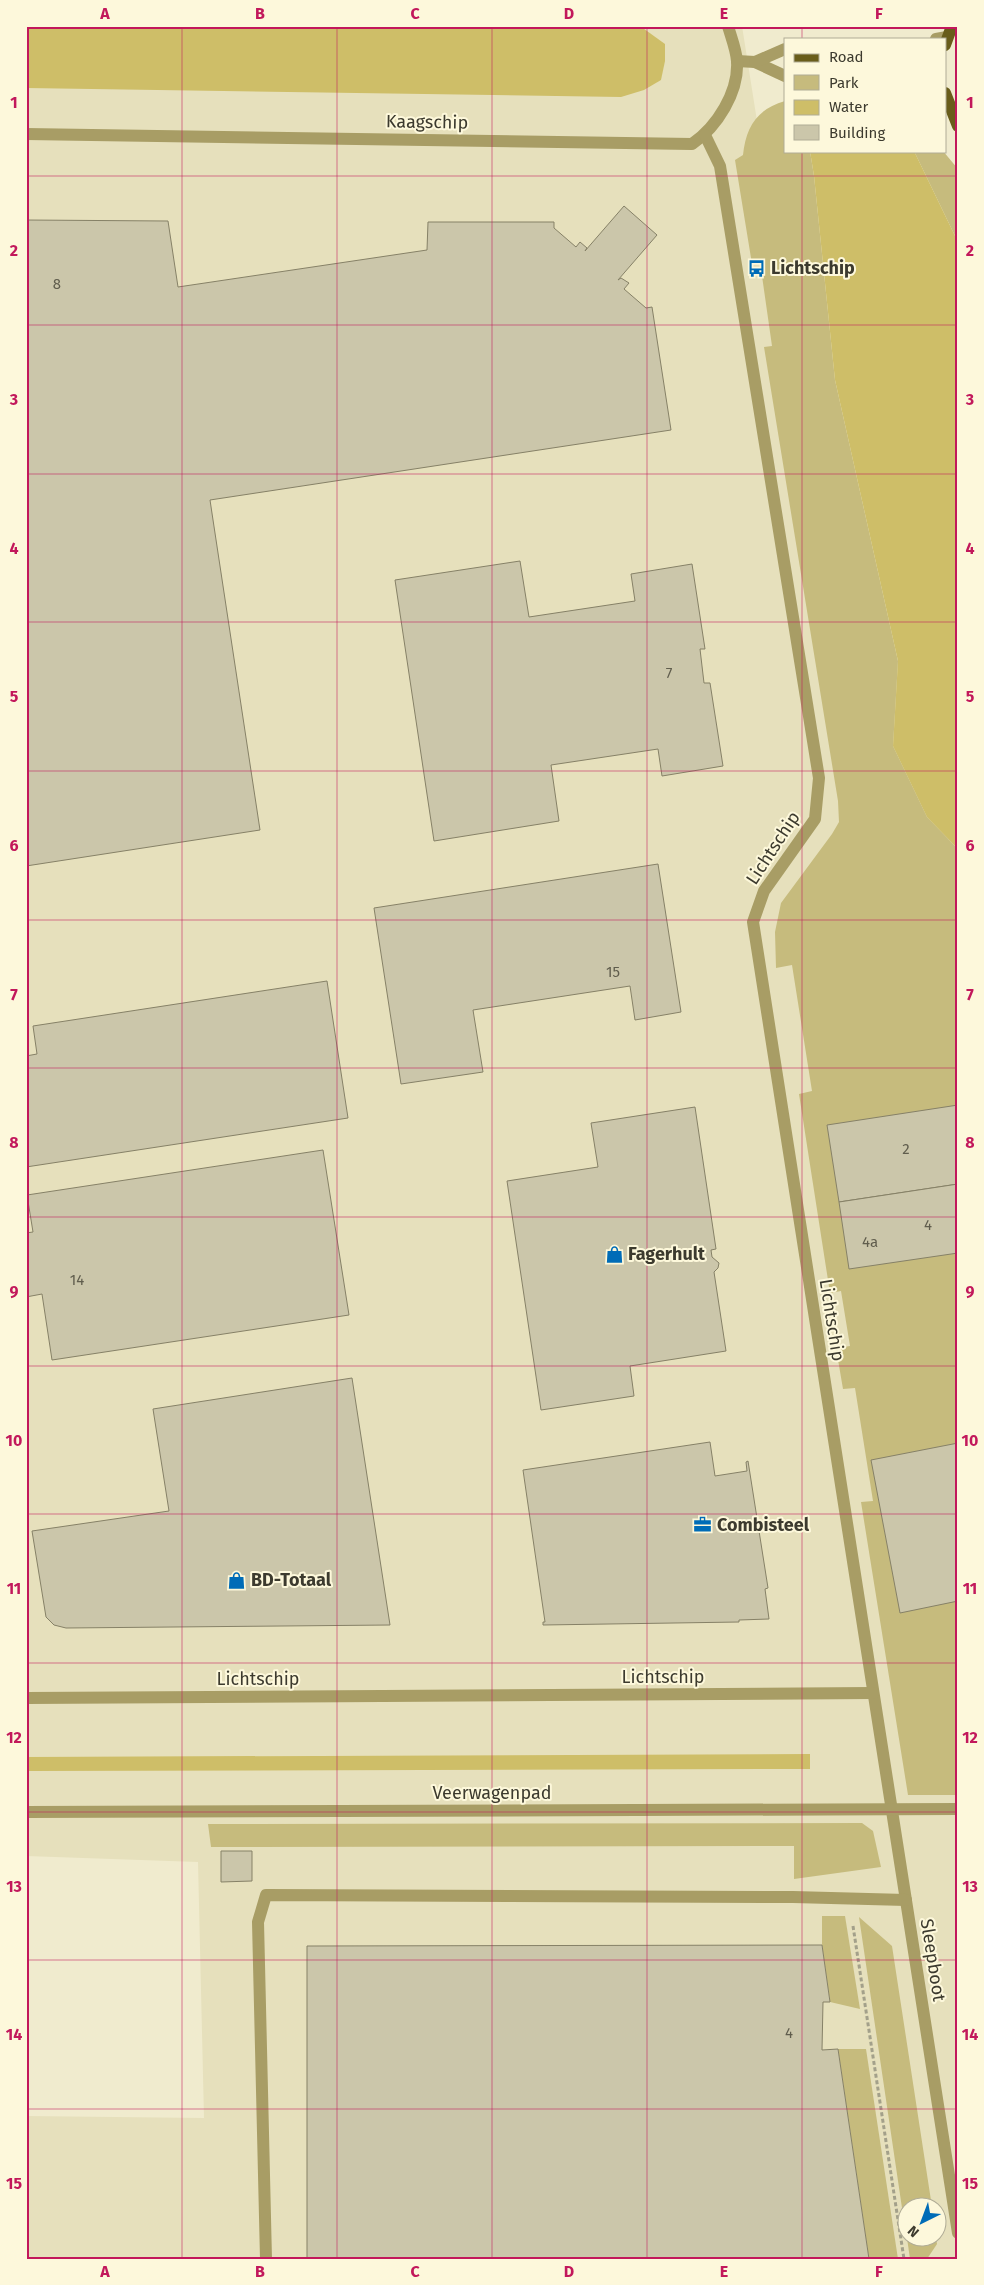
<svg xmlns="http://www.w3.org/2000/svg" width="984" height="2285" font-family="'Fira Sans',sans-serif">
<rect width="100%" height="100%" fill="#f0ebce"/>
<path fill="#e6e0bc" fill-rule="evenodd" d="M26,26H742L775,235L958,874V2259H26V2116L204,2118L198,1862L26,1856ZM906,2208H936V2238H906Z"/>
<g fill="#c6bb7d">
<path d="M785,101V151H810L814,176L835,380L898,661L893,746L927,817L958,849V1795H908L861,1502L873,1501L855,1388L843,1389L836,1348L850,1346L841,1291L830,1293L799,1094L812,1091L792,965L776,968L775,932L781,903L832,834L839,822L838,801L764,347L772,346L760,262L752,264L735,160L743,155C746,127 757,109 785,101Z"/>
<polygon points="914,151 943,151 958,169 958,246 956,238"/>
<polygon points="862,1823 873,1831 881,1867 794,1879 794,1846 211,1847 208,1824"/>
<polygon points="822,1916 845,1916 860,2009 830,2002 822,1945"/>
<polygon points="859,1917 892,1946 932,2207 906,2208 906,2235"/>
<polygon points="838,2049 866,2049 898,2259 869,2259"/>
<polygon points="907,2238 936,2238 937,2244 927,2259 910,2259"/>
</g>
<g fill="#cebe68">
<polygon points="26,26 640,26 665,44 665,61 661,80 644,90 621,97 26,88"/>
<polygon points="810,151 914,151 956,238 958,246 958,849 927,817 893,746 898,661 835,380 814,176"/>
<polygon points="810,1754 810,1769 26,1771 26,1757"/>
</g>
<g fill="#cbc6aa" stroke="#868167">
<polygon points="624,206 657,235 618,280 621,278 629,283 624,289 646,308 652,307 671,430 210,500 260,830 26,866 26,220 168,221 178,287 427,250 428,222 554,222 554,228 576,247 580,242 587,248 585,251"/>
<polygon points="520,561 529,617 635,601 631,574 692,564 705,649 700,649 704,683 710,683 723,766 662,776 658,749 551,765 559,821 434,841 395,580"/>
<polygon points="658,864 681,1012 635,1020 630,986 473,1010 483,1072 401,1084 374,908"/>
<polygon points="327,981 348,1118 26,1167 26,1056 37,1054 33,1026"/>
<polygon points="958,1105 958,1184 839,1202 827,1125"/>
<polygon points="695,1107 716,1249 711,1250 712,1257 719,1263 718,1268 714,1272 726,1351 630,1366 634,1396 541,1410 507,1181 598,1167 591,1123"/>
<polygon points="323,1150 349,1315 52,1360 42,1294 26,1297 26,1233 33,1232 27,1195"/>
<polygon points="958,1184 958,1253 849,1269 839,1202"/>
<polygon points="352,1378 390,1625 66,1628 54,1625 46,1617 32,1531 169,1511 153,1409"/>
<polygon points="710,1442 715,1476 747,1471 746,1462 748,1461 768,1588 765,1589 769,1619 739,1620 739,1622 543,1625 543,1622 545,1622 523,1470"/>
<polygon points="958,1443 958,1601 900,1613 871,1460"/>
<polygon points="221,1851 252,1851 252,1881 221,1882"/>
<polygon points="822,1945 830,2002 823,2002 822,2050 838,2049 869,2259 307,2259 307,1946"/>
</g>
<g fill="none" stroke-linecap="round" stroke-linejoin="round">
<polyline stroke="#a3a08a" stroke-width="3" stroke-dasharray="4 2.5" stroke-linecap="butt" points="853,1926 904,2259"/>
<g stroke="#a89d65" stroke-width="12">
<polyline points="936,39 947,37"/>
<polyline points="737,61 755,62 785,76"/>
<polyline points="755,62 785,49"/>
<path d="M26,134L692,144C717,127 739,92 737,61C736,49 731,37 728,26"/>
<polyline points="705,135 720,166 819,778 815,819 764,891 753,922 958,2233"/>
<polyline points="26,1698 873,1693"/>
<polyline points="26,1812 958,1809"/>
<polyline points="266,2259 258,1922 266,1895 793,1897 906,1900"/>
</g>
<g stroke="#695d1a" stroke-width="12">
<polyline points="945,45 952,26"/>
<polyline points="945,93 958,126"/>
</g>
</g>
<path fill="none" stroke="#c2185b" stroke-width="1" stroke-opacity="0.55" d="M182,26V2259M337,26V2259M492,26V2259M647,26V2259M802,26V39M802,151V2259M26,176H958M26,325H958M26,474H958M26,622H958M26,771H958M26,920H958M26,1068H958M26,1217H958M26,1366H958M26,1514H958M26,1663H958M26,1812H958M26,1960H958M26,2109H958"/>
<defs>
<symbol id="bus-bare" viewBox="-9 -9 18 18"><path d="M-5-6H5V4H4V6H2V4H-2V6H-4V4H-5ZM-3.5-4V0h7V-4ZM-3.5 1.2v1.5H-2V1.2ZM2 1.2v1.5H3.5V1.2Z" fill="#006cb7" stroke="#fdf8db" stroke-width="2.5" paint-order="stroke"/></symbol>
<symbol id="shop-bare" viewBox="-9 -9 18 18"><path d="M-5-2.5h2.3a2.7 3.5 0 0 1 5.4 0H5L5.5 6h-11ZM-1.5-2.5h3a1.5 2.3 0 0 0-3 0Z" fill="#006cb7" stroke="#fdf8db" stroke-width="2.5" paint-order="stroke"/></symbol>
<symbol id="office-bare" viewBox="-9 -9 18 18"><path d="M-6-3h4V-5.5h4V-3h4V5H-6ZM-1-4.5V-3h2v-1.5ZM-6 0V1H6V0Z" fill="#006cb7" stroke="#fdf8db" stroke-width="2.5" paint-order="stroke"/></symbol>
</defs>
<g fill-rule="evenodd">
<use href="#bus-bare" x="744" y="256" width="25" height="25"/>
<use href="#shop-bare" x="602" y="1242" width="25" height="25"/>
<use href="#office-bare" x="690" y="1512" width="25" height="25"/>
<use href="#shop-bare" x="224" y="1568" width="25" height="25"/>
</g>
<g text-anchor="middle" stroke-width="4" stroke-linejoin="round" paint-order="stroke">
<g font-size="15" fill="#605d4d">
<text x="57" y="289">8</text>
<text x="669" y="678">7</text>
<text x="613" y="977">15</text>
<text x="906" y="1154">2</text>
<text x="928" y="1230">4</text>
<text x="870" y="1247">4a</text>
<text x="77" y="1285">14</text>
<text x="789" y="2038">4</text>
</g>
<g font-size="18" fill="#3c3a2e" stroke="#fdf8db">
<text transform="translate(427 122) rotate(1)" y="6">Kaagschip</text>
<text transform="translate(773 848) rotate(-57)" y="6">Lichtschip</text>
<text transform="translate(832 1320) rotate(81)" y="6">Lichtschip</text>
<text x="663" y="1683">Lichtschip</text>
<text x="258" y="1685">Lichtschip</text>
<text x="492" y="1799">Veerwagenpad</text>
<text transform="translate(933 1960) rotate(81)" y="6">Sleepboot</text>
</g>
<g font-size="18" font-weight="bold" fill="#3c3a2e" stroke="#fdf8db" text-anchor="start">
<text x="771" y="274">Lichtschip</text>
<text x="628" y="1260">Fagerhult</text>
<text x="717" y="1531">Combisteel</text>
<text x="251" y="1586">BD-Totaal</text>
</g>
</g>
<rect width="984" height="2285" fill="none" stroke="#fdf8db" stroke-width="55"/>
<rect x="784" y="38" width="162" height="115" fill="#fdf8db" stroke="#b0ac96"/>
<rect x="794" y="54" width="25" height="8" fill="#695d1a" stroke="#b0ac96"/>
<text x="829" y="62" font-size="15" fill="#3c3a2e">Road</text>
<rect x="794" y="75" width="25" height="15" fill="#c6bb7d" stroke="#b0ac96"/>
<text x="829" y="88" font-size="15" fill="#3c3a2e">Park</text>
<rect x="794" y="100" width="25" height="15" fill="#cebe68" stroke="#b0ac96"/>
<text x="829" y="112" font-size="15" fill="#3c3a2e">Water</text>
<rect x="794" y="125" width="25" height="15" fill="#cbc6aa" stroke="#b0ac96"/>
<text x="829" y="138" font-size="15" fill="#3c3a2e">Building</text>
<g transform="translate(922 2222) rotate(222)"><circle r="24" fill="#fdf8db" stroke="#b0ac96"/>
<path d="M0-4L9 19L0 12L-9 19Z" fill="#006cb7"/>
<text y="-8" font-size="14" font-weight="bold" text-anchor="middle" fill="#3c3a2e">N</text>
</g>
<rect x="28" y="28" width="928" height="2230" fill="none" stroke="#c2185b" stroke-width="2"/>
<g font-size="16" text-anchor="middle" font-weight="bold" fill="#c2185b">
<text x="105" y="19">A</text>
<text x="260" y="19">B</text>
<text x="415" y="19">C</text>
<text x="569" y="19">D</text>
<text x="724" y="19">E</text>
<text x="879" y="19">F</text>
<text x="14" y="108">1</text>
<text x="970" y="108">1</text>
<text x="14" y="256">2</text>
<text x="970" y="256">2</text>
<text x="14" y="405">3</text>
<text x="970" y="405">3</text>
<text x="14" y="554">4</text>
<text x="970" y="554">4</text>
<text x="14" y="702">5</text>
<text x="970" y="702">5</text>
<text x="14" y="851">6</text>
<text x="970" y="851">6</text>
<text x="14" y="1000">7</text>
<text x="970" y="1000">7</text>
<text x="14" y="1148">8</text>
<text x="970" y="1148">8</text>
<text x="14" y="1297">9</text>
<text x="970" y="1297">9</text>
<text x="14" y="1446">10</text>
<text x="970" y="1446">10</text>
<text x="14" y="1594">11</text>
<text x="970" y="1594">11</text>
<text x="14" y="1743">12</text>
<text x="970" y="1743">12</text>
<text x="14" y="1892">13</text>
<text x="970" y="1892">13</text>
<text x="14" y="2040">14</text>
<text x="970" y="2040">14</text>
<text x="14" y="2189">15</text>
<text x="970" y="2189">15</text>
<text x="105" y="2277">A</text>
<text x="260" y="2277">B</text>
<text x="415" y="2277">C</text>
<text x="569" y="2277">D</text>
<text x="724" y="2277">E</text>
<text x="879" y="2277">F</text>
</g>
</svg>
